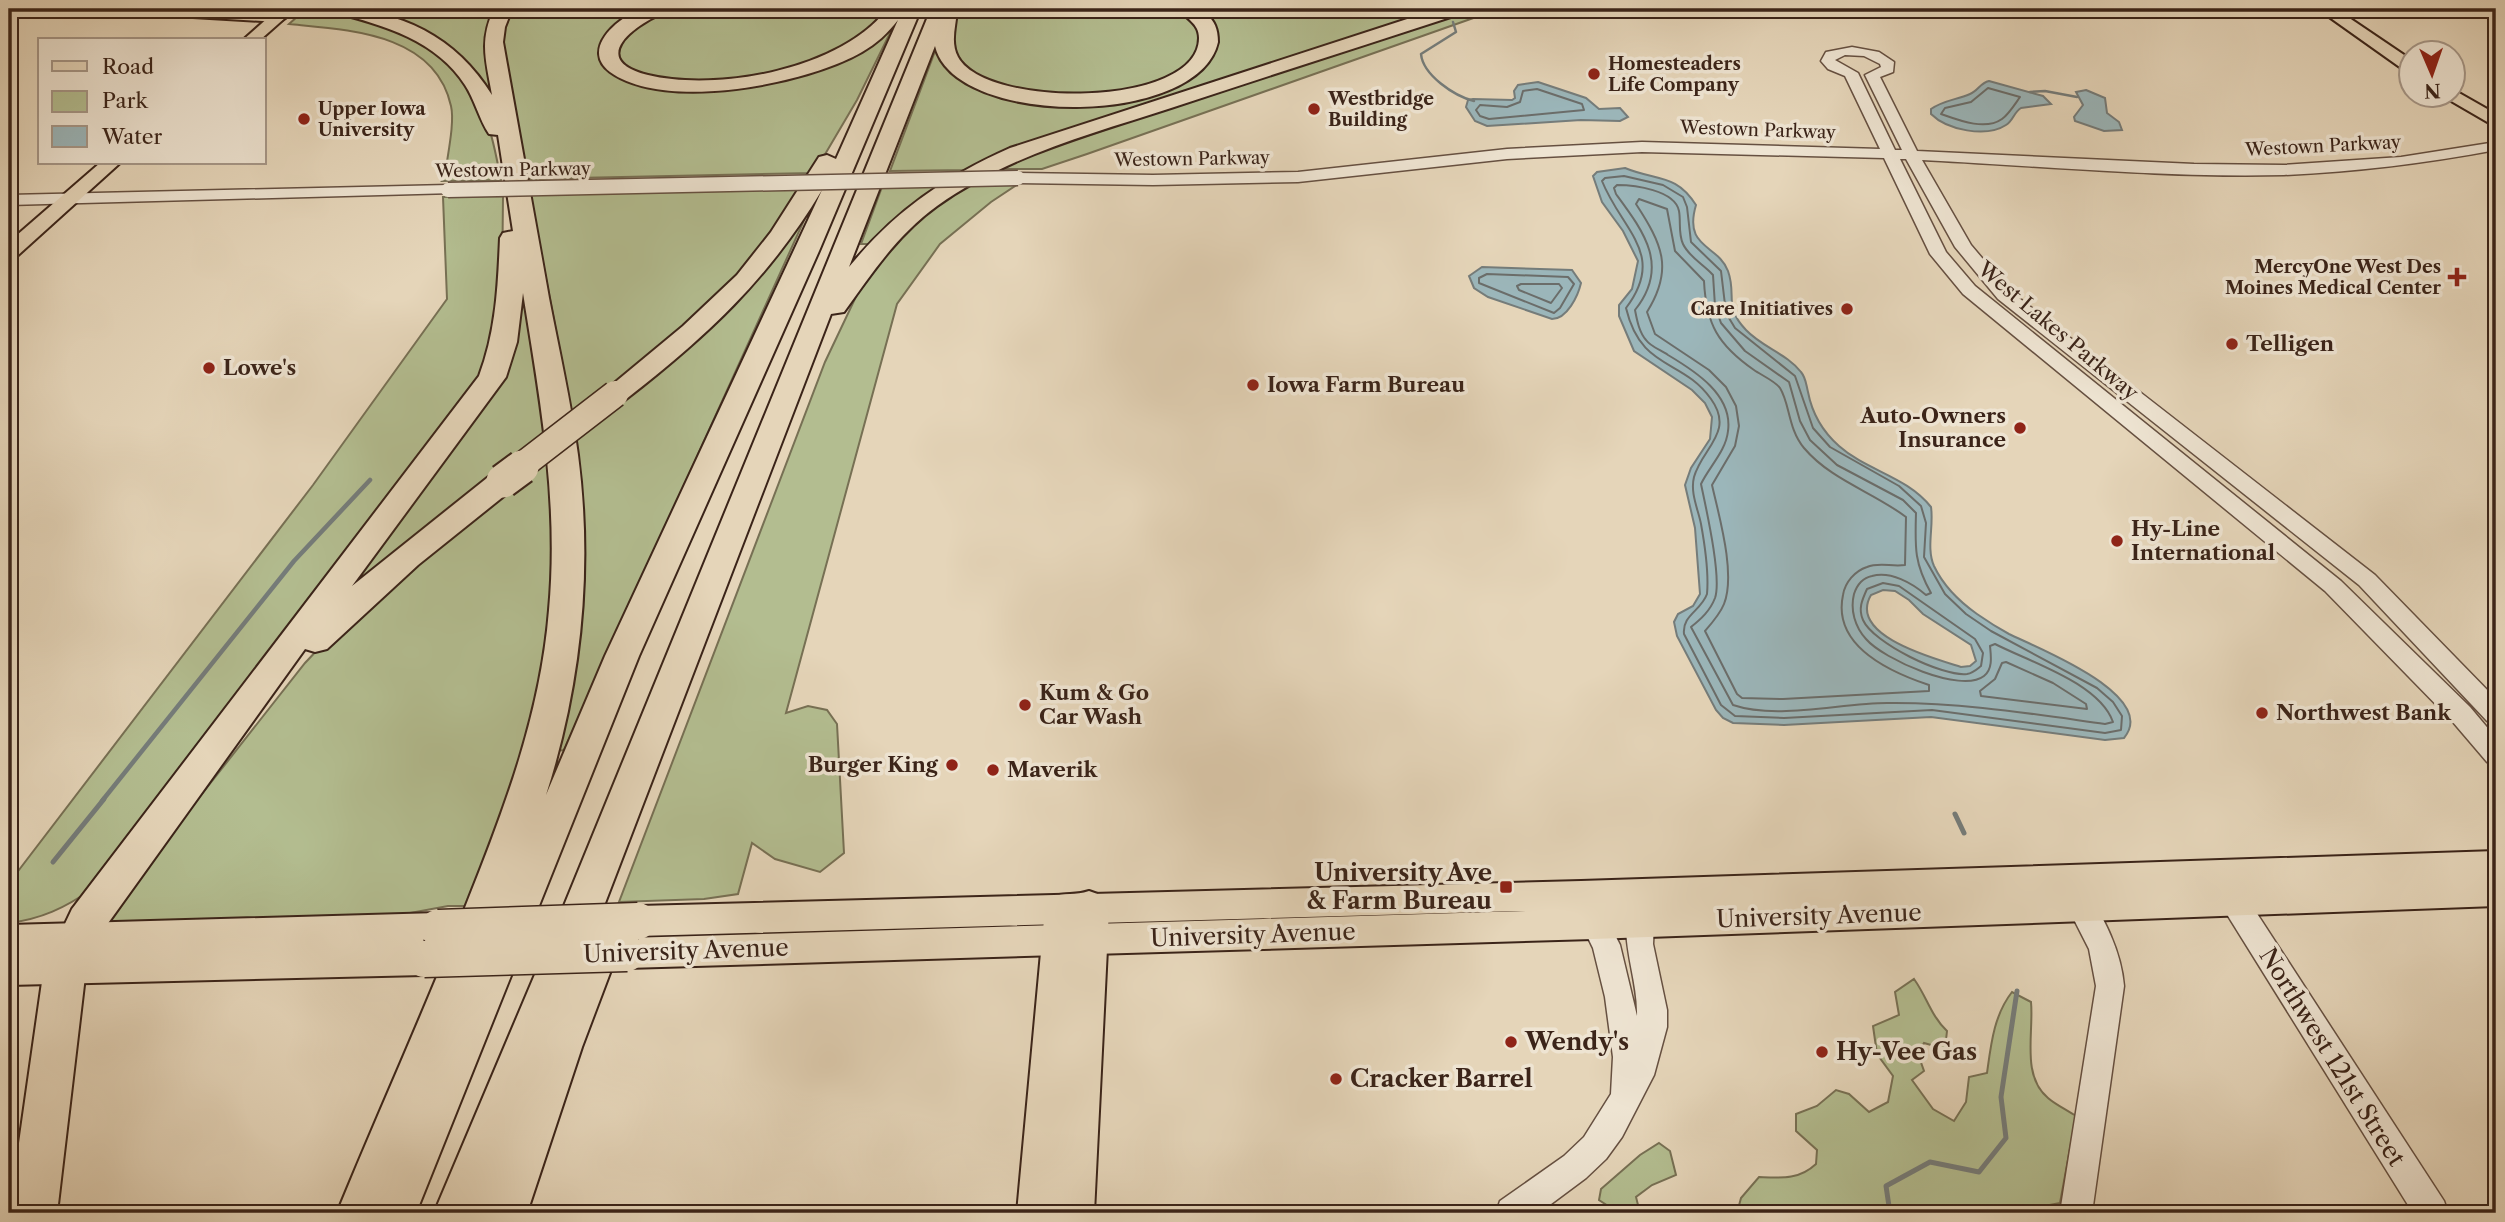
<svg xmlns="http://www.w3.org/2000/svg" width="2505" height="1222" font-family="'Libre Caslon Text',serif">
<rect width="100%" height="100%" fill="#e5d5b9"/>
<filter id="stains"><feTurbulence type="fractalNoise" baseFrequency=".00286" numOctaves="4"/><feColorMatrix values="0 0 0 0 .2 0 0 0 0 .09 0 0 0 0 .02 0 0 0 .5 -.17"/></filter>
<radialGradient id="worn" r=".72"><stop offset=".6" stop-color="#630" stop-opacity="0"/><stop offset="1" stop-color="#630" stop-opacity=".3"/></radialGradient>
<g fill="#b3bd90" stroke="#777054" stroke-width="2">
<path d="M306,9C353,9 404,25 442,54C453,63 474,94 480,107C492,129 496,156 501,180L442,181L445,176C447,157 455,123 451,106C435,33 349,30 289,24Z"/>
<path d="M360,9H494C480,38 487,65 492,96C453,41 426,25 360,9Z"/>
<polygon points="511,9 652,9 606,60 660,85 781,78 896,21 857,100 814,173 527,179 503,41 505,22"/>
<polygon points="666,9 891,9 855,45 768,76 698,82 649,77 630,69 618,59 617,42 651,15"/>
<polygon points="959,9 1182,9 1204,31 1195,62 1150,87 1067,98 986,82 954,55 952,25"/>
<polygon points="1195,9 1444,9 1052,135 967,170 890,171 940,38 946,64 960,76 1074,104 1197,71 1206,63 1216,45 1203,15"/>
<polygon points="1471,9 1499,9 1087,154 1042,169 992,169 1027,154"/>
<polygon points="1018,184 991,202 940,244 897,304 786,713 808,706 827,710 837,724 844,853 820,872 775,859 752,843 738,894 704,899 619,902 825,362 861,286 909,226 962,185"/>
<polygon points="939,186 903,212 869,244 861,244 882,187"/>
<polygon points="805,189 741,280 573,419 530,195"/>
<path d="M503,196L502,290L490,363L92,889C65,908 41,919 9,923V883L313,485L447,299L443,197Z"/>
<path d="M797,216H806L564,750L555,751C566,697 582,642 584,588C586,536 582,485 572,434L616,400Z"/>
<polygon points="525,307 546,440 324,617 488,398 519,308"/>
<path d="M549,452C559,563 547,674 515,780C502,823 483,864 468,906H448L383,918L104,927L127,889L305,663L369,595Z"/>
<path d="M1914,979C1927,997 1931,1016 1947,1031L1945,1049L1924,1043L1918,1054L1924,1071L1912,1080L1933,1109L1954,1121L1966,1102L1969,1077L1987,1073C1991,1044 1994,1015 2012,992L2031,1002C2034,1032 2021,1076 2048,1098C2056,1105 2067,1110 2076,1116L2060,1203L2044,1206L2045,1213H1737L1741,1198L1759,1177C1781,1178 1799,1180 1816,1164L1817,1150L1796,1131V1114L1817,1106L1836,1090L1849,1094L1869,1112L1888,1102L1893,1076L1877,1054L1873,1026L1899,1015L1895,992Z"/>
<polygon points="1659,1143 1670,1151 1676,1175 1652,1185 1636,1197 1640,1213 1619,1213 1599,1200 1601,1189 1640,1155"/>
</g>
<g fill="#9bb6ba" stroke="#757c7a" stroke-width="2" fill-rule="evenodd">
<path d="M1989,81L2043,96L2051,104L2021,108C2014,112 2013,121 2006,125C1986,138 1947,130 1931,114V109C1944,100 1956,100 1970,94C1978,91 1980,83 1989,81Z"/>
<polygon points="1538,82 1586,98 1599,109 1620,108 1628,117 1620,121 1581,120 1487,126 1475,121 1466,107 1468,100 1473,99 1512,100 1515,98 1514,91 1518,85"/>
<polygon points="2086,90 2105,98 2107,113 2119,122 2122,130 2104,131 2075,121 2074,117 2083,105 2076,92"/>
<path d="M1625,168C1656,181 1676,173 1696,205C1683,249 1718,244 1728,271C1737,296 1723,306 1746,330C1762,347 1787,354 1801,372C1806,378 1806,384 1808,392C1812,413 1822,431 1839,446C1867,471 1906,476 1931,507C1934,526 1926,548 1934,566C1943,585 1960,602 1977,614C1987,621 1998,628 2009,634C2035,647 2160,695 2124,738L2105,740L1931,717L1784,725L1733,723L1723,718L1716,710L1677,636L1674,622L1678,614L1693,606L1700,594L1695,528L1685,485L1691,468L1710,439L1712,417L1705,403L1692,390L1634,351L1619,316V305L1632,289L1638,261L1623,231L1602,202L1593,176L1597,172ZM1883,590L1895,591L1909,600L1923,614L1971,645L1976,661L1970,666L1961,667C1936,659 1847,636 1871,595Z"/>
<path d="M1482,267L1572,270L1581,283C1578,296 1567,319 1552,319L1488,297L1474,288L1469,276Z"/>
</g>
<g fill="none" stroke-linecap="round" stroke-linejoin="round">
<g stroke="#6b6d6a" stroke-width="2">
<path d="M1988,88L2020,97C2015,104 2009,114 2002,119C1985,131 1958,120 1941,114L1945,108L1971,102Z"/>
<polygon points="1537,89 1582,104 1584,110 1489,119 1480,116 1476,110 1480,105 1507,107 1520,102 1523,91"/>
<path d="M1624,176L1663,185L1683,197L1687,207L1691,242L1721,271L1726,313L1735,328L1795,376L1813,428L1830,447L1899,486L1921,506L1926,523L1924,557L1945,594L1966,614L1991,631L2097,688L2113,702L2122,716L2121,730L2105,733L1932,710L1784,718L1735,716L1721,705L1684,634C1682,615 1701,611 1707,594C1709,572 1705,546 1701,524C1698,509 1690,493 1694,477C1702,448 1735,432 1711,399C1682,358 1641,371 1626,308C1667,254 1622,231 1602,181L1605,178Z"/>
<path d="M1617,185C1634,185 1675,190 1679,211C1681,222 1678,233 1683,244C1689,257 1703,264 1713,275L1715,306L1721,323L1745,351L1789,382L1800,421L1810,440L1837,465L1903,500L1916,513C1915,547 1914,563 1931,593L1926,595C1912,583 1891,571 1872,576C1862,578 1857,585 1854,594C1850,610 1855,627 1866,639C1883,659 1961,694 1984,676C1993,669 1991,656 1990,646L1995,644C2030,662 2099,683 2113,722L2105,724C2033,714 1960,702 1887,703C1840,703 1777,720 1733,705L1691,627C1701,619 1710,611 1715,598C1722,578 1706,508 1701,484C1709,467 1726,451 1728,431C1733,395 1695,371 1668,355C1661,350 1651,347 1646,340C1639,332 1637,320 1635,310C1670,266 1644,232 1616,194L1614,188Z"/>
<path d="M1639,199L1667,209L1675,251L1704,281C1706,324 1718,345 1754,370C1761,375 1775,381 1780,388C1790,404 1788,429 1804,448C1831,480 1873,492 1906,517L1905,565C1892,567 1879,562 1867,567C1855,571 1845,582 1843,595C1832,646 1890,672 1929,685V691L1783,699L1742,698L1737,694L1705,631C1712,623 1720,614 1724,604C1736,574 1719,516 1712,485L1735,446L1739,426L1736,406L1726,387L1709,370L1655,334L1647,312C1674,269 1662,244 1636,204Z"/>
<polygon points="1487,274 1568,277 1574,284 1560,308 1554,313 1479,283 1479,278"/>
<polygon points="1521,284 1559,284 1562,288 1551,303 1519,290 1517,286"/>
<path d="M1883,583L1899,586L1975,639L1983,653L1981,666C1976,670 1973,673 1967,674C1943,677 1873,643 1863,620C1858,609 1862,600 1867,589Z"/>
<polygon points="2006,662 2053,683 2086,704 2087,709 1981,696 1980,691 1995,679 2002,663"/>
</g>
<g stroke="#757c7a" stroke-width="2.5">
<path d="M1453,22L1456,32L1421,54C1423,75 1454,96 1474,101"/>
<polyline points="2030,92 2045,91 2077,97"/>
</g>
<polyline stroke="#757c7a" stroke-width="4.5" points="102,801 294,561 370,480"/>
<g stroke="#757c7a" stroke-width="5">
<polyline points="1955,814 1964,833"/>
<polyline points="53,862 104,799"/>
<polyline points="1890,1213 1886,1186 1930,1162 1979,1172 2006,1138 2001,1097 2017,991"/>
</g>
<defs>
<g id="minor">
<path d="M1852,47L1879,52L1894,62L1893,72L1880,77L1917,151L2194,164L2284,165L2401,157L2496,142V150C2426,163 2356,172 2284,175C2164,178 2042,166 1922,160L1971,245L2010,291L2375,575L2496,699V723L2487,721L2359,585L1998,299L1955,247L1906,159H1900L1946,252L1975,286L2341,581L2470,707L2496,738V765L2487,762L2452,721L2325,591L1963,294L1930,254L1884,158L1642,152L1507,159L1298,182L1153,185L1018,183L1010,178L1018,173L1153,175L1298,172L1507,149L1642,142L1880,149L1845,76L1828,69L1821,61L1826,52ZM1845,55L1864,56L1880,64L1881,67L1865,75L1902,150H1895L1858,73L1835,60Z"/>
<polygon points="448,185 454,187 456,190 454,193 9,205 9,195"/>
<path d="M2075,882L2085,886C2103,918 2121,949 2124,986L2092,1213H2060L2096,986L2089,949L2061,894L2065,886Z"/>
<path d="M1581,883L1591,887L1620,945L1637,1016C1638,986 1626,956 1626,926C1626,915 1622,909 1627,899L1637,895L1647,899L1654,923L1653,944L1667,1010V1027L1654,1075L1622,1137L1606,1159L1586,1178L1539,1213H1496L1500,1201L1564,1156L1584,1137L1611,1094L1613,1057L1605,997L1593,948L1567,895L1571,887Z"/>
<polygon points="2233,888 2243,892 2444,1201 2448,1213 2413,1213 2223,908 2219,900 2223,892"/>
</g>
<g id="major">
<polygon points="278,9 295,9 260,40 243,40"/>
<polygon points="2318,9 2336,9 2410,59 2410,71 2404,70"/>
<polygon points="2452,89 2496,114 2496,127 2446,98 2444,94 2452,94"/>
<polygon points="100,163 120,163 16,257 9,259 9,242"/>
<polygon points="2496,851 2496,906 1593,939 627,968 615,964 610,953 615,942 627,938 1593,909 1627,908 638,936 626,932 621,921 626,910 638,906 1581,881"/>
<polygon points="438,913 450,917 455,928 450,939 438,943 415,944 436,948 442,959 436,970 424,975 9,985 9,925"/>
</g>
<g id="highway">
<path d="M150,9C172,9 278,4 288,16L279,22L159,15L152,13Z"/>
<path d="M334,9C400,9 456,37 492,95C486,61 479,41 494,9H512L505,27L503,42C518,127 534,213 549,298C559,350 571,402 578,455C593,570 581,685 546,795L605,656L822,190C768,280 707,336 625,400L615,402L605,400L601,394L683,326L737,275L771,232L819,157L827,155L836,159L898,20C888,33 876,44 862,52C807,84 665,112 610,72C581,50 616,19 639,10C646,7 657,9 665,9L663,13C631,27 589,60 648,75C718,92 842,69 887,9H921L819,251L639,656L416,1213H337C380,1108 427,1005 468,900C506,805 541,711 549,610C559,502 540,399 523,293L517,342L506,377L352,586L492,474L503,471L514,474L518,481L514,488L418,565L327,649L315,652L305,649L101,933L86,968L57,1213H9L44,968L72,909L479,376C496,331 498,286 500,238L503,233L513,231L498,135L489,134C479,119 475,100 465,85C437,41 384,25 336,13Z"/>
<path d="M931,9L957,10C956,26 950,42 958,57C986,109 1199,108 1199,38C1199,23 1186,19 1179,9C1202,9 1218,15 1218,42C1199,128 954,128 935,46L849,267C896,210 943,178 1010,148L1438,9H1465L1463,13C1365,45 1268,76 1171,108C1091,134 1007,156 937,206C898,234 872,273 844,312L831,314L602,911L610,914L616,927V957L582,1047L527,1213H434L561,913Z"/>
<path d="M1089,891L1103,896L1109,908L1094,1213H1017L1045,909L1051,897C1065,892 1075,896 1089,891Z"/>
</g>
</defs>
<use href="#minor" stroke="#665041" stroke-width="3"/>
<use href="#major" stroke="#3b2419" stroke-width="4"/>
<use href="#highway" stroke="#3b2419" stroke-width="4"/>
<use href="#minor" fill="#eee4d2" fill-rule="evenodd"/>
<use href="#major" fill="#e5d5b9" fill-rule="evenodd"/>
<use href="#highway" fill="#e5d5b9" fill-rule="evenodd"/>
<defs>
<polyline id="minor-bridge" points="448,190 1018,178"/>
<g id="major-bridge">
<polyline points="438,928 638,921"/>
<polyline points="424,959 627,953"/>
</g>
<polyline id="highway-bridge-far1" points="519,468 615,394"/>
<polyline id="highway-bridge" points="503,481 522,467"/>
</defs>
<use href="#minor-bridge" stroke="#665041" stroke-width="17" stroke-linecap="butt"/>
<use href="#major-bridge" stroke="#3b2419" stroke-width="39" stroke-linecap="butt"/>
<use href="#highway-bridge-far1" stroke="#3b2419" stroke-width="29" stroke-linecap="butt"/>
<use href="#highway-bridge" stroke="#3b2419" stroke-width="37" stroke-linecap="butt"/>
<use href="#minor-bridge" stroke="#eee4d2" stroke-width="14"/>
<use href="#major-bridge" stroke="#e5d5b9" stroke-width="36"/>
<use href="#highway-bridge-far1" stroke="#e5d5b9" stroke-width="26"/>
<use href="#highway-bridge" stroke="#e5d5b9" stroke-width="33"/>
</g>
<g fill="#8f2418" stroke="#eee4d2" stroke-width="2.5">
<circle cx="1594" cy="74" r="7"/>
<circle cx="1314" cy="109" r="7"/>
<circle cx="304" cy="119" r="7"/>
<path d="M2453.5 266.5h7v7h7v7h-7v7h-7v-7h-7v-7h7z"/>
<circle cx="1847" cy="309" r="7"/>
<circle cx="2232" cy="344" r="7"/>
<circle cx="209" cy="368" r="7"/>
<circle cx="1253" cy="385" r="7"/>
<circle cx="2020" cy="428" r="7"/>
<circle cx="2117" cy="541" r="7"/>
<circle cx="1025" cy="705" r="7"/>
<circle cx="2262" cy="713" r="7"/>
<circle cx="952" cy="765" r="7"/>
<circle cx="993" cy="770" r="7"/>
<rect x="1499" y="880" width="14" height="14" rx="3.5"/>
<circle cx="1511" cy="1042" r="7"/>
<circle cx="1822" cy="1052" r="7"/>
<circle cx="1336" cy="1079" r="7"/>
</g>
<g text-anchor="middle" stroke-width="7" stroke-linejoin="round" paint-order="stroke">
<g font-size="18" font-weight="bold" fill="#3b2419" stroke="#eee4d2" text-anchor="start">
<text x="1608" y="70">Homesteaders<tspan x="1608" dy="21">Life Company</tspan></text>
<text x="1328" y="105">Westbridge<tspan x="1328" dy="21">Building</tspan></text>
<text x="318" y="115">Upper Iowa<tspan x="318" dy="21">University</tspan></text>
<text x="2441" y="273" text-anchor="end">MercyOne West Des<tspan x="2441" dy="21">Moines Medical Center</tspan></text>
<text x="1833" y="315" text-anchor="end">Care Initiatives</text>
</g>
<g font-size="18" fill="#3b2419" stroke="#eee4d2">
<text transform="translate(1758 130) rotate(2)" y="6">Westown Parkway</text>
<text transform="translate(2323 146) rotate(-3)" y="6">Westown Parkway</text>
<text transform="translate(1192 159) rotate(-1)" y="6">Westown Parkway</text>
<text transform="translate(513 170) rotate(-1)" y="6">Westown Parkway</text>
</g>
<g font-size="21" fill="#3b2419" stroke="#eee4d2">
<text transform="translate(2058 331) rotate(40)" y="7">West Lakes Parkway</text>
</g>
<g font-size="21" font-weight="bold" fill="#3b2419" stroke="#eee4d2" text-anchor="start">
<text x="2246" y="351">Telligen</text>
<text x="223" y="375">Lowe's</text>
<text x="1267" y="392">Iowa Farm Bureau</text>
<text x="2006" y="423" text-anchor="end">Auto-Owners<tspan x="2006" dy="24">Insurance</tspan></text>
<text x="2131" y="536">Hy-Line<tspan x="2131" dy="24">International</tspan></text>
<text x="1039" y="700">Kum &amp; Go<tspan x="1039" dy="24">Car Wash</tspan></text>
<text x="2276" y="720">Northwest Bank</text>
<text x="938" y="772" text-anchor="end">Burger King</text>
<text x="1007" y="777">Maverik</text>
</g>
<g font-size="24" font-weight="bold" fill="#3b2419" stroke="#eee4d2" text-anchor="start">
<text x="1492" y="881" text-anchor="end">University Ave<tspan x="1492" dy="28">&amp; Farm Bureau</tspan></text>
<text x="1525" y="1050">Wendy's</text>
<text x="1836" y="1060">Hy-Vee Gas</text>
<text x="1350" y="1087">Cracker Barrel</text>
</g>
<g font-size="24" fill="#3b2419" stroke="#eee4d2">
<text transform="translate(1819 916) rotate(-2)" y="8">University Avenue</text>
<text transform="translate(1253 935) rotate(-2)" y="8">University Avenue</text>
<text transform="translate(686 951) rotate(-2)" y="8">University Avenue</text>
<text transform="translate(2332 1057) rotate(58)" y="8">Northwest 121st Street</text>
</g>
</g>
<rect width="2505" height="1222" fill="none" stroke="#e5d5b9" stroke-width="35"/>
<rect x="10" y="10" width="2484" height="1201" fill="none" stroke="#3b2419" stroke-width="3.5"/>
<rect x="18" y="18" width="2470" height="1187" fill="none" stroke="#3b2419" stroke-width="2"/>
<rect x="38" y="38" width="228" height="126" fill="#eee4d2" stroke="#a69788" stroke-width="2"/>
<rect x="52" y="61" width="35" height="10" fill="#e5d5b9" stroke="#a69788" stroke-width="2"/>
<text x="102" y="74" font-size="21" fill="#3b2419">Road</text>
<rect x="52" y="91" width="35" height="21" fill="#b3bd90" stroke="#a69788" stroke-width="2"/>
<text x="102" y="108" font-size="21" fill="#3b2419">Park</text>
<rect x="52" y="126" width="35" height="21" fill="#9bb6ba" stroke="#a69788" stroke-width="2"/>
<text x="102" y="144" font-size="21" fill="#3b2419">Water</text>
<g transform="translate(2432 74) rotate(178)"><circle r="33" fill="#eee4d2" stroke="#a69788" stroke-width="2"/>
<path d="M0-5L12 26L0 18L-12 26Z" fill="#8f2418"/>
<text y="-10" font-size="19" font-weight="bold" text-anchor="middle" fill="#3b2419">N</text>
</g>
<rect width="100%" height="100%" filter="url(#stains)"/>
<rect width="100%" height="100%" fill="url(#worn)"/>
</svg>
